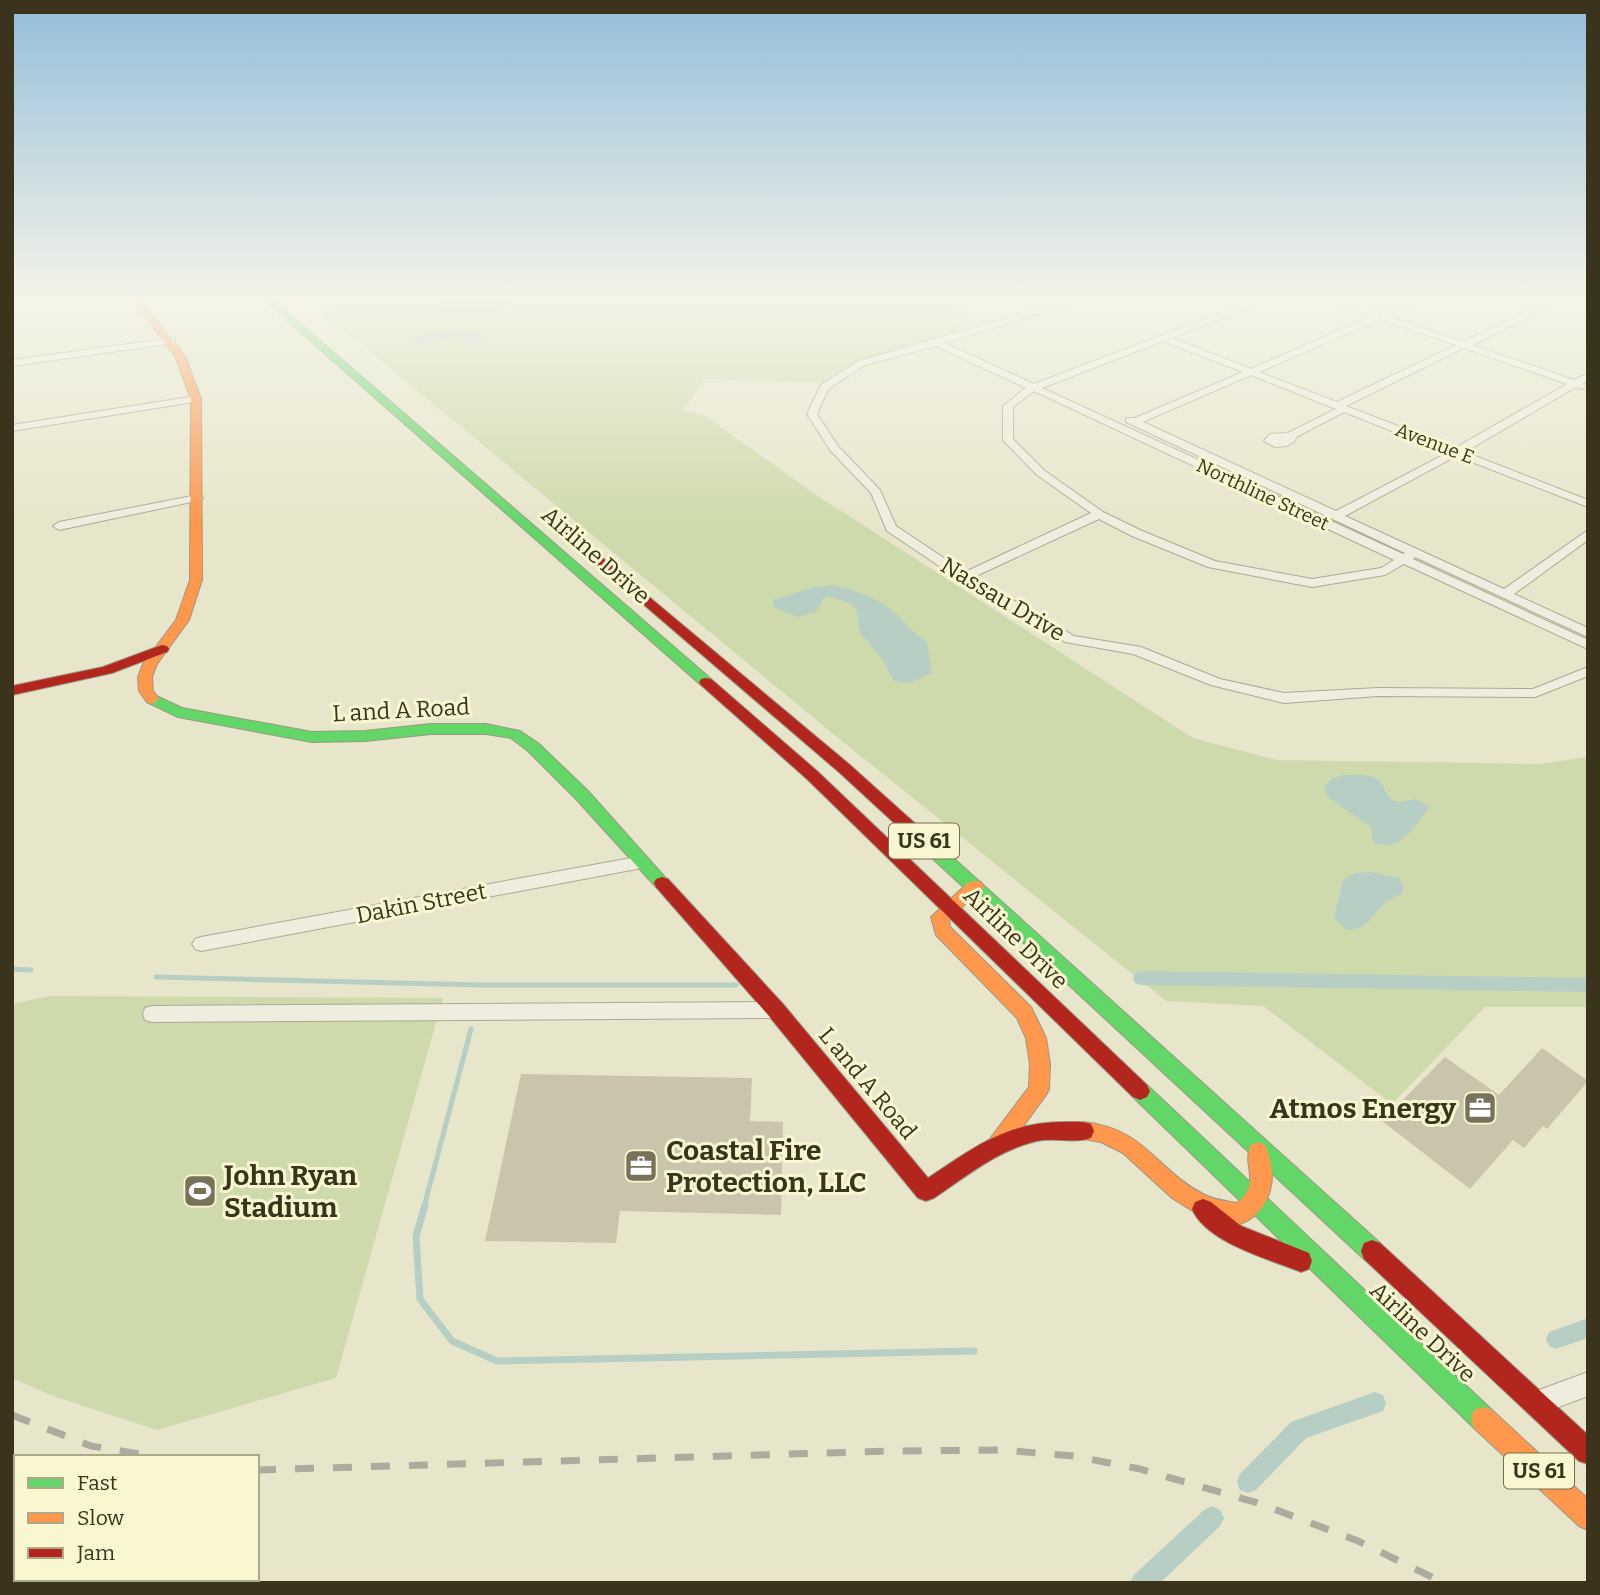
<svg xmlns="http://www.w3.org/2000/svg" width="1600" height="1595" font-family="Bitter,serif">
<rect width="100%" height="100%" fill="#e7e6cb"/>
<g fill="#cfdaac">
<path d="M355,300H941L970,314L950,321L967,329C920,345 866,351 827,383L705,379L683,410L704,415L812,492L1193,738L1277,760L1540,764L1588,757V1007H1485L1392,1104L1263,1006L1166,1001L837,737L318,309Z"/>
<polygon points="50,996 443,998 336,1378 157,1430 53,1396 12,1378 12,1004"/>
</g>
<g fill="#b7cec5">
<path d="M445,300H519C512,303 507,309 500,312C473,323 442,320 416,313Z"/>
<polygon points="453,328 483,333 485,338 469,346 460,336 423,345 410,342 415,336"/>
<path d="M830,585C849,587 886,601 899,617C908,627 915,634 927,642L932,673L907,684L894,681L882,659L860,633L857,610L850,603L828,596L823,599L816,612L797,617L774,607L773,600L815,587Z"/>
<path d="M1343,775C1356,775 1372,772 1381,783C1386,789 1386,798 1395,801C1403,804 1408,799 1416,799L1430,807C1415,825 1398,857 1372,841L1371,827L1328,797L1324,787L1332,778Z"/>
<path d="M1371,872L1399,878L1403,887L1402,893C1396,897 1388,900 1383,905C1370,918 1367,929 1347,930L1334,918L1343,880L1355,873Z"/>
</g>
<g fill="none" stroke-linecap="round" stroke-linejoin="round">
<g stroke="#b7cec5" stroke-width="5">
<polyline points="12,969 31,970"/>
<polyline points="156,977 482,985 736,985"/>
<polyline points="424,1207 471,1029"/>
</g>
<polyline stroke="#b7cec5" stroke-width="7" points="425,1205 416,1236 420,1299 452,1341 497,1361 974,1351"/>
<g fill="#b7cec5" fill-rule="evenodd">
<polygon points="1141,971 1588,978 1588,992 1141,985 1135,983 1133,978 1135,973"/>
<polygon points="1588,1318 1588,1338 1556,1349 1549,1346 1546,1339 1549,1332"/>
<polygon points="1375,1392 1383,1395 1386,1403 1383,1411 1306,1438 1256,1490 1248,1493 1240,1490 1237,1482 1240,1474 1291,1422"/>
<polygon points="1212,1506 1220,1510 1224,1518 1220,1526 1160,1583 1130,1583 1134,1575 1204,1510"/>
</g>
</g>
<g fill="#cbc4ac">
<polygon points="1542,1048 1588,1081 1547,1129 1543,1126 1524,1148 1513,1140 1470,1189 1382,1121 1445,1057 1499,1095"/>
<polygon points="521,1074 752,1078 750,1121 783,1122 781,1215 620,1211 616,1243 485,1241"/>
</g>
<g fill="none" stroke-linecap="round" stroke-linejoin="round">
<defs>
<g id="street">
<path d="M1068,300H1081L945,343L1034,384L1255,300H1267L1172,338L1251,369L1372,316L1329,300H1341L1380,313L1411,300H1422L1388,316L1463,342L1551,300H1562L1472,345L1574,380L1588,373V380L1583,383L1587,386L1582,389L1576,387L1465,452L1588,500V507L1456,456L1345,516L1504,589L1588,530V540L1514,594L1588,628V637L1415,557L1413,559L1588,640V649L1404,564L1385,575L1312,587L1208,567L1132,536L1099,519L974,577L1074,636L1141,647L1220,679L1284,693L1378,688L1533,689L1588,667V676L1535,697L1378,696L1284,703L1211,685L1133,654L1065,642L960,580L887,531L871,493L830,450L807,414L821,385L859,361ZM1381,319L1456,345L1337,402L1259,372ZM1163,341L1243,372L1135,418H1126V422L1405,553L1403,554L1042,388ZM936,346L1026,388L1003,406V440L1037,475L1091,513L965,572L896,526L880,490L838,446L817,414L828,389L865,365ZM1464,348L1567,384L1455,448L1346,406ZM1251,375L1336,409L1288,433L1270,434L1264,441L1275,447L1287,446L1295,441L1296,437L1344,412L1447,453L1336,511L1143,422ZM1034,391L1394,560L1381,568L1312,579L1215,561L1140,530L1103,512L1045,471L1013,439V407Z"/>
<polygon points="172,338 175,339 175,343 12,366 12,360"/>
<polygon points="196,396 200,397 200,401 12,431 12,425"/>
<polygon points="197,495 203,498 201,500 59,530 53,526 59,522"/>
<polygon points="642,856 648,858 650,862 648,866 642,868 201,951 195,949 192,944 195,939 201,937"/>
<polygon points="776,1002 783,1004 785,1010 783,1016 776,1018 152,1022 145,1020 143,1014 145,1008 152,1006"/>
<polygon points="1588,1372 1588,1396 1540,1414 1531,1411 1528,1402 1531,1393"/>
</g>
<g id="fast">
<polygon points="264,300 273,300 711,679 713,682 711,685 701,685"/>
<polygon points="152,694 182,708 312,732 365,731 431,724 486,724 520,731 538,743 588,791 670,883 668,887 656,887 576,799 528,751 511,738 486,734 431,734 365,741 312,742 178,717 147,702 145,699 147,696"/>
<polygon points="923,834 929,836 1380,1243 1383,1251 1380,1259 1372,1262 1364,1259 917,844 915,840 917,836"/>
<polygon points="1140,1082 1147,1085 1492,1410 1495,1419 1492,1428 1483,1431 1474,1428 1133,1097 1130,1091 1133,1085"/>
</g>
<g id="slow">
<polygon points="132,300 140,300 185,356 201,399 202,580 189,620 157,664 152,677 153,691 159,699 152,704 147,702 139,691 138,677 143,664 176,620 190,580 191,399 175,356"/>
<polygon points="975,881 981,882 984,887 949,919 950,927 1031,1007 1046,1038 1050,1064 1049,1089 1046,1095 1006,1150 999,1152 992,1150 989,1143 992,1136 1029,1087 1030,1064 1026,1038 1017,1018 936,935 931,917 969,882"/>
<path d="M1084,1122C1147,1129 1156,1171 1205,1195C1215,1200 1226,1201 1237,1203C1263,1181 1241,1167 1251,1145L1258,1142L1265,1145C1279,1175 1272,1212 1240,1224L1210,1218L1191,1210L1172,1198L1123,1153L1101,1142L1077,1138L1074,1131L1077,1124Z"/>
<polygon points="1483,1407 1492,1410 1588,1499 1588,1530 1579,1526 1474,1428 1471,1419 1474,1410"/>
</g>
<g id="jam">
<polygon points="563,525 850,765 929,836 931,840 929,844 917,844 840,773 559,532 559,526"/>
<polygon points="162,645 167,646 169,649 167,652 112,673 12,695 12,686 103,667"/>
<polygon points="706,678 711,679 817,771 1147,1085 1150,1091 1147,1097 1140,1100 1133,1097 807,779 701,685 699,682 701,679"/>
<path d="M662,877L668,879L783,1004L928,1178C975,1147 1006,1122 1064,1122C1074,1122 1082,1121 1091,1124L1094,1131L1091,1138C1074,1144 1055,1137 1037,1141C998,1150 967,1176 934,1198L926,1201L918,1198L769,1016L656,887L654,883L656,879Z"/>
<path d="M1203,1199L1211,1202L1241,1226L1309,1253L1312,1261L1309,1269L1301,1272C1269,1259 1207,1243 1192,1209L1195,1202Z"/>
<polygon points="1372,1240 1380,1243 1588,1435 1588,1464 1579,1461 1364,1259 1361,1251 1364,1243"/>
</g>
</defs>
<use href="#street" stroke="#aca995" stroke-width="2"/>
<use href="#fast" stroke="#9b9885" stroke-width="2"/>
<use href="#slow" stroke="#9b9885" stroke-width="2"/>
<use href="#jam" stroke="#9b9885" stroke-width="2"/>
<use href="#street" fill="#eeedde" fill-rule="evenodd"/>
<use href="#fast" fill="#63d668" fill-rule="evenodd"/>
<use href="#slow" fill="#ff974d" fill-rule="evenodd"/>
<use href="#jam" fill="#b3261e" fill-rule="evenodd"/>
<g stroke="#adab9e" stroke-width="7" stroke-dasharray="19 19" stroke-linecap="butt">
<polyline points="12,1415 91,1446 157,1457"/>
<polyline points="257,1470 893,1451 1000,1450 1074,1456 1140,1469 1261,1504 1358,1541 1444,1583"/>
</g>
</g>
<linearGradient id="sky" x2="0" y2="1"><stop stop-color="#94beda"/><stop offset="0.57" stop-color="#f4f4e8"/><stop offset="1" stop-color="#f4f4e8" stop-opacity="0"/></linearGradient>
<rect width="1600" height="523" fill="url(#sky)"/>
<defs>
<symbol id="office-square" viewBox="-11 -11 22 22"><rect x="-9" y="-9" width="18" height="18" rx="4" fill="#777259" stroke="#f9f7d0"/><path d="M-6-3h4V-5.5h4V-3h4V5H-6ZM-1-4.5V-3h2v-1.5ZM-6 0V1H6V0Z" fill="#fff"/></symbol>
<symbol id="stadium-square" viewBox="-11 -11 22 22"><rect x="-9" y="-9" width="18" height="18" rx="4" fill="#777259" stroke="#f9f7d0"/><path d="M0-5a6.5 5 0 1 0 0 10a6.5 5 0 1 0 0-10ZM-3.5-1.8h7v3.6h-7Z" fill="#fff"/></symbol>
</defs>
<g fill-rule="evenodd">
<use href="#office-square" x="1461" y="1089" width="38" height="38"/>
<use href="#office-square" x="622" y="1147" width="38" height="38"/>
<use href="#stadium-square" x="181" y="1172" width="38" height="38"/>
</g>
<g text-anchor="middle" stroke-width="6" stroke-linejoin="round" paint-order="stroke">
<g font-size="19" fill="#3b331c" stroke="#f9f7d0">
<text transform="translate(1435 443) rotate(21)" y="7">Avenue E</text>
<text transform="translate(1263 494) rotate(25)" y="7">Northline Street</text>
</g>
<g fill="#f9f7d0" stroke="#746e52" stroke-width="2">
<rect x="889" y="823.5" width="70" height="35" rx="5"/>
<rect x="1504" y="1453.5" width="70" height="35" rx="5"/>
</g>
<g font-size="21" font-weight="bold" fill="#3b331c">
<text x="924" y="848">US 61</text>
<text x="1539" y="1478">US 61</text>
</g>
<g font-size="23" fill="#3b331c" stroke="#f9f7d0">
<text transform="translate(596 555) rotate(41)" y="8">Airline Drive</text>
<text transform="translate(1003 599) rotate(31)" y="8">Nassau Drive</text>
<text transform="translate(401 710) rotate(-3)" y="8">L and A Road</text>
<text transform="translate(421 903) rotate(-11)" y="8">Dakin Street</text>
<text transform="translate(1016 938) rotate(44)" y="8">Airline Drive</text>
<text transform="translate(868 1083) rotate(50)" y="8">L and A Road</text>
<text transform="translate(1423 1332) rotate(43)" y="8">Airline Drive</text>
</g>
<g font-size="28" font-weight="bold" fill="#3b331c" stroke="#f9f7d0" text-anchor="start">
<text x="1456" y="1118" text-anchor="end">Atmos Energy</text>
<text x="666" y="1160">Coastal Fire<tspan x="666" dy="32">Protection, LLC</tspan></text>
<text x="224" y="1185">John Ryan<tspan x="224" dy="32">Stadium</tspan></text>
</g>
</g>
<rect width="1600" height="1595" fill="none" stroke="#3b331c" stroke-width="28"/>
<rect x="14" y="1455" width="245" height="126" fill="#f9f7d0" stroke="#ada988" stroke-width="2"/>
<rect x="28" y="1478" width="35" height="10" fill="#63d668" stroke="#ada988" stroke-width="2"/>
<text x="77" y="1490" font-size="21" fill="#3b331c">Fast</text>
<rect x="28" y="1513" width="35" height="10" fill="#ff974d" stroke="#ada988" stroke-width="2"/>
<text x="77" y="1525" font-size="21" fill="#3b331c">Slow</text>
<rect x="28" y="1548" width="35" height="10" fill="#b3261e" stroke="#ada988" stroke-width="2"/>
<text x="77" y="1560" font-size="21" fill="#3b331c">Jam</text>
</svg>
